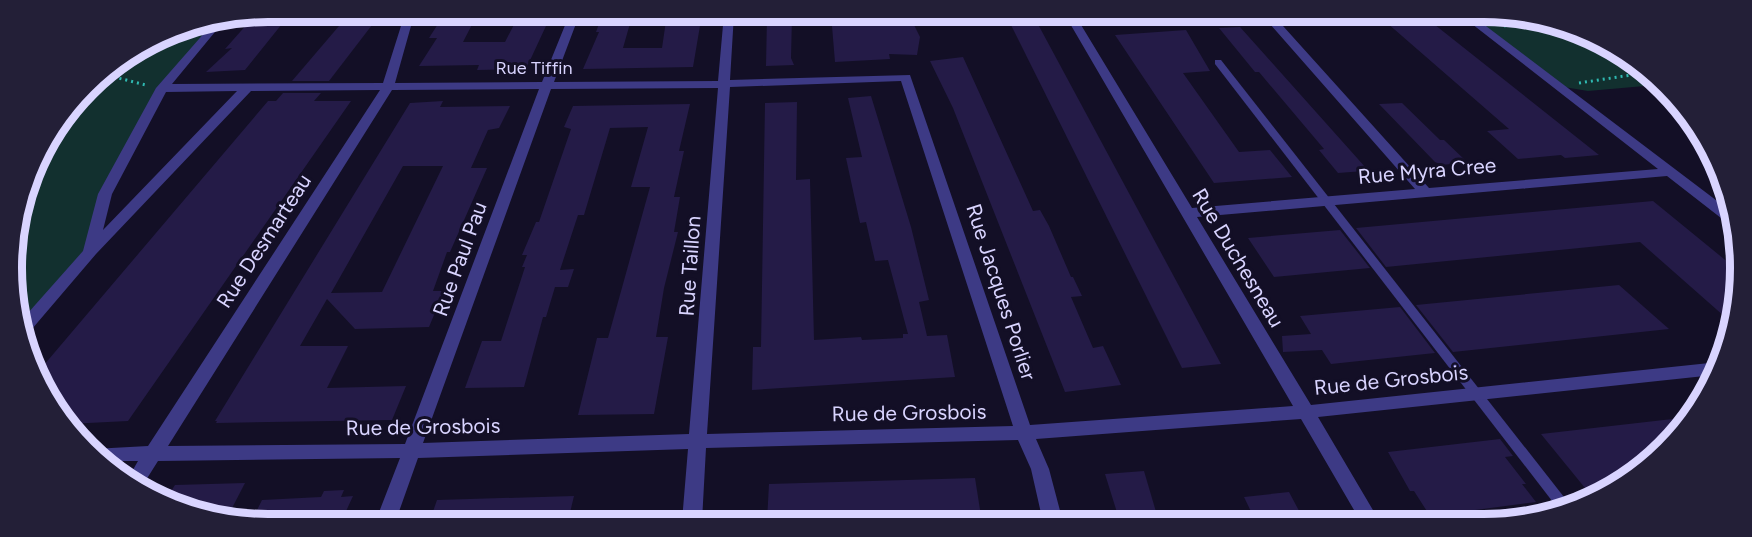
<svg xmlns="http://www.w3.org/2000/svg" width="1752" height="537" font-family="Figtree,sans-serif">
<rect width="100%" height="100%" fill="#130f26"/>
<g fill="#12302f">
<polygon points="1468,17 1534,17 1626,55 1656,85 1588,91 1558,86"/>
<polygon points="220,22 162,88 105,194 90,252 20,332 14,235 39,155 99,76 171,31"/>
</g>
<g fill="#241b47" fill-rule="evenodd">
<polygon points="268,12 289,12 287,14 290,14 245,70 206,72 232,48 225,49 256,14"/>
<polygon points="351,12 382,12 329,81 292,81"/>
<polygon points="445,13 478,13 463,42 505,42 520,13 552,13 526,69 477,70 479,65 419,66 437,38 429,38"/>
<polygon points="603,13 633,13 623,48 662,48 667,14 702,14 693,67 583,69 599,32 596,32"/>
<polygon points="831,14 909,15 920,37 917,55 889,54 890,59 835,62"/>
<polygon points="1006,15 1033,15 1221,364 1182,368"/>
<polygon points="792,16 791,58 794,65 766,66 767,17"/>
<polygon points="1379,16 1425,17 1599,155 1565,158 1561,155 1518,159 1487,131 1509,129"/>
<polygon points="1240,27 1366,168 1361,168 1364,171 1338,173 1319,150 1324,149 1259,72 1255,72 1219,28"/>
<polygon points="1186,30 1210,71 1183,73 1239,152 1270,150 1292,177 1214,183 1115,35"/>
<polygon points="963,57 1033,211 1040,210 1049,226 1071,277 1073,277 1082,296 1071,297 1093,348 1103,346 1121,385 1065,392 953,108 930,61"/>
<polygon points="283,93 321,93 314,101 351,101 128,421 68,424 55,411 38,372 268,101 276,101"/>
<polygon points="871,96 911,227 929,300 919,302 927,336 947,335 955,377 752,390 753,347 761,347 765,103 797,102 796,180 810,179 814,340 861,337 862,340 882,339 903,338 903,334 908,334 888,260 875,261 866,222 860,223 846,158 862,157 848,98"/>
<path d="M443,101L440,107L510,106L499,128L488,130L471,168H487L450,252H447L433,291H444L429,327L355,329L327,299L300,346H348L327,388L406,386L392,420L216,423L217,421H215L410,103ZM403,166H443L382,292L331,293Z"/>
<polygon points="1402,103 1440,140 1444,140 1467,162 1442,165 1435,162 1379,104"/>
<polygon points="690,104 679,151 684,151 674,197 680,197 674,232 678,232 664,288 656,337 668,337 654,414 578,415 597,338 608,338 650,187 631,187 648,127 610,128 584,215 578,215 560,270 574,269 568,287 555,287 546,317 543,317 524,387 465,388 482,341 501,341 525,267 522,267 527,255 522,255 536,222 539,222 571,129 564,127 573,106"/>
<polygon points="1653,201 1735,268 1733,324 1640,242 1386,267 1356,228"/>
<polygon points="1340,230 1370,268 1274,277 1248,238"/>
<polygon points="1619,285 1669,329 1453,352 1416,305"/>
<polygon points="1400,307 1435,353 1331,364 1322,350 1283,352 1282,336 1311,334 1300,316"/>
<polygon points="1690,417 1665,450 1594,499 1541,434"/>
<polygon points="1500,439 1513,456 1505,457 1526,484 1522,484 1536,502 1430,516 1414,491 1410,491 1388,452"/>
<polygon points="1144,471 1159,522 1120,522 1105,474"/>
<polygon points="975,478 982,522 767,521 769,484"/>
<polygon points="245,483 231,510 199,512 166,499 175,485"/>
<polygon points="344,490 341,497 353,496 342,520 252,520 262,500 321,497 324,491"/>
<polygon points="1289,492 1305,522 1256,522 1244,497"/>
<polygon points="574,496 568,521 430,520 437,500"/>
</g>
<g fill="none" stroke-linecap="round" stroke-linejoin="round">
<g stroke="#2fb8b0" stroke-width="3" stroke-dasharray="2 4" stroke-linecap="butt">
<polyline points="1504,26 1519,22 1518,17"/>
<polyline points="102,74 146,85"/>
<polyline points="1579,83 1644,73"/>
</g>
<g fill="#3d3a85" fill-rule="evenodd">
<polygon points="1167,16 1203,16 1199,18 1075,25 1071,23 1075,21"/>
<polygon points="1215,60 1221,60 1571,506 1559,510 1215,64"/>
</g>
<path fill="#3d3a85" fill-rule="evenodd" d="M410,13H420L411,26L395,83L542,82L570,13H580L554,82L718,81L724,14H734L730,80L910,75L1030,425L1293,406L1065,15H1075L1192,208L1415,189L1263,16H1274L1429,188L1658,169L1463,17H1474L1733,213L1735,226L1730,225L1667,176L1197,217L1311,405L1719,362L1714,375L1318,417L1380,522H1361L1301,419L1036,439L1049,469L1063,522H1043L1031,469L1018,440L706,448L702,521H682L688,449L418,458L396,520H376L400,458L158,461L141,488L126,482L138,461H106L93,449L148,446L380,90L251,91L96,254L26,336L22,337L20,322L83,251L98,194L156,88L213,23L224,21L172,84L383,83L401,26ZM901,81L1013,426L707,434L730,87ZM718,88L689,434L423,443L551,89ZM539,89L405,444L168,446L392,90ZM237,91L103,230L112,194L166,92Z"/>
</g>
<g text-anchor="middle" stroke-width="6" stroke-linejoin="round" paint-order="stroke">
<g font-size="18" fill="#d9d4ff" stroke="#130f26">
<text x="534" y="74">Rue Tiffin</text>
</g>
<g font-size="21" fill="#d9d4ff" stroke="#130f26">
<text transform="translate(1427 171) rotate(-5)" y="7">Rue Myra Cree</text>
<text transform="translate(264 241) rotate(-57)" y="7">Rue Desmarteau</text>
<text transform="translate(1238 258) rotate(59)" y="7">Rue Duchesneau</text>
<text transform="translate(460 259) rotate(-70)" y="7">Rue Paul Pau</text>
<text transform="translate(690 266) rotate(-86)" y="7">Rue Taillon</text>
<text transform="translate(1001 292) rotate(72)" y="7">Rue Jacques Porlier</text>
<text transform="translate(1391 380) rotate(-6)" y="7">Rue de Grosbois</text>
<text transform="translate(909 413) rotate(-1)" y="7">Rue de Grosbois</text>
<text transform="translate(423 427) rotate(-1)" y="7">Rue de Grosbois</text>
</g>
</g>
<path d="M0 0H1752V537H0ZM268 22H1484A246 246 0 0 1 1730 268V268A246 246 0 0 1 1484 514H268A246 246 0 0 1 22 268V268A246 246 0 0 1 268 22Z" fill="#231f37" fill-rule="evenodd"/>
<path fill="none" stroke="#d9d4ff" stroke-width="8" d="M268 22H1484A246 246 0 0 1 1730 268V268A246 246 0 0 1 1484 514H268A246 246 0 0 1 22 268V268A246 246 0 0 1 268 22Z"/>
</svg>
